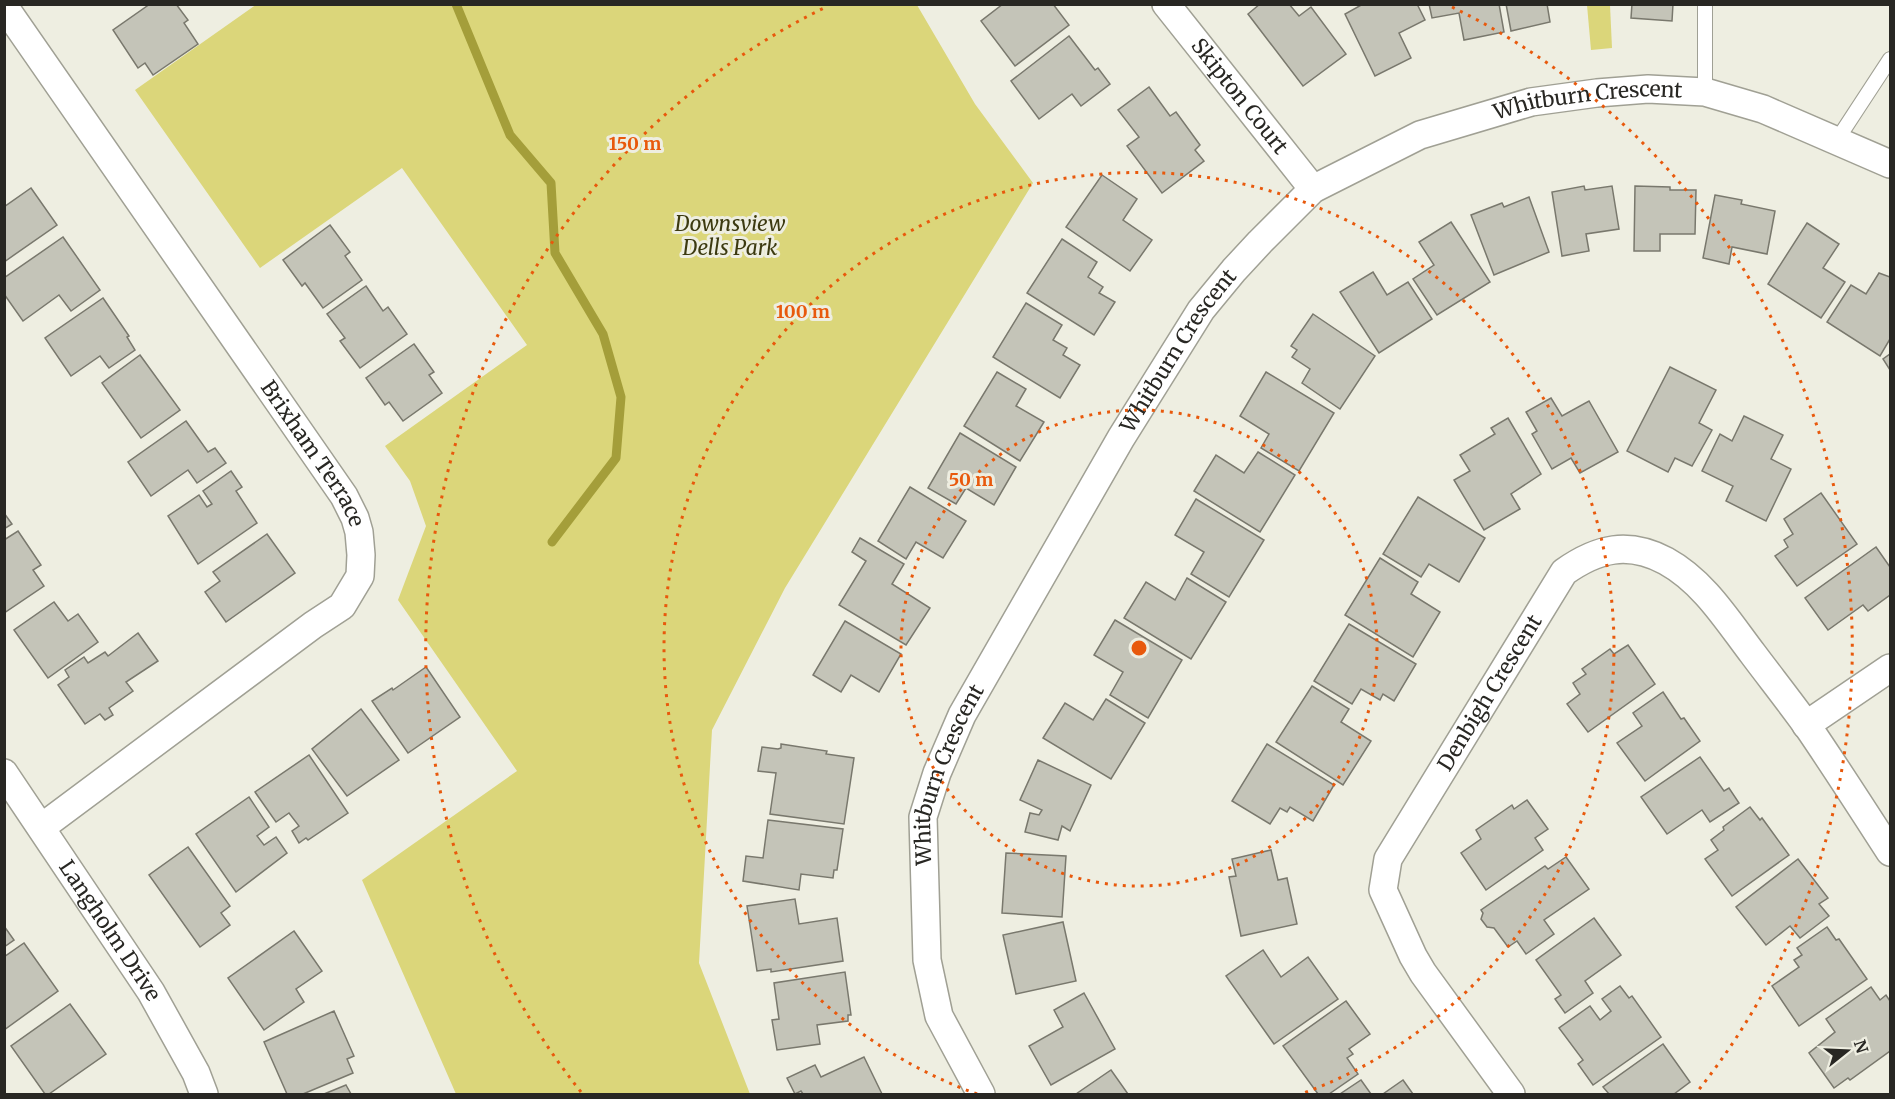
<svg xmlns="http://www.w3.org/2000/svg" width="1895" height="1099" font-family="Merriweather,serif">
<rect width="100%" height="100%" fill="#eeeee1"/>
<g fill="#dbd67a">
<polygon points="257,4 917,5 975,104 1033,183 785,588 712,730 699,963 750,1094 456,1094 362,880 517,771 398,600 426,526 410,481 385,446 527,345 402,168 260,268 135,90"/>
<polygon points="1587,5 1610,5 1612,48 1591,50"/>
</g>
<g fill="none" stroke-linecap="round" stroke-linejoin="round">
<polyline stroke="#a49e3a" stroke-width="9" points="456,4 510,135 551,183 555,253 603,334 621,397 616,458 552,542"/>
</g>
<g fill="#c4c4b8" stroke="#79786d" stroke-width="1.5">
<polygon points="150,4 176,4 188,20 184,23 198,44 153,75 145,63 138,68 113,30"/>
<polygon points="1003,4 1053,4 1069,25 1015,66 981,21"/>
<polygon points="1260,4 1289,4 1299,16 1311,7 1346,54 1303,86 1248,14"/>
<polygon points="1363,4 1417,4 1425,20 1399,33 1411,58 1375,76 1345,14"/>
<polygon points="1429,4 1499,4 1504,32 1464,40 1459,13 1432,18"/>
<polygon points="1506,4 1547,4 1550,22 1511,31"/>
<polygon points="1632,4 1673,4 1672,21 1631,18"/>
<polygon points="1069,36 1095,70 1098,68 1110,84 1081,106 1072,94 1039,119 1011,81"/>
<polygon points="1149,87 1170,116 1176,112 1200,145 1195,150 1204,161 1162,193 1127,146 1139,137 1118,110"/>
<polygon points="1102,175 1137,199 1123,220 1152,240 1130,271 1066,227"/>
<polygon points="1584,186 1585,190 1612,186 1619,229 1586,234 1589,251 1562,256 1552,192"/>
<polygon points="1635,186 1670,187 1670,190 1696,190 1695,234 1660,234 1660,251 1634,251"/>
<polygon points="31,188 57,225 4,262 4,207"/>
<polygon points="1715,195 1742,200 1741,204 1775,211 1767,254 1732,247 1729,264 1703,258"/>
<polygon points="1529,197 1549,252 1494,275 1471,215 1502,203 1504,207"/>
<polygon points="1451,222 1490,282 1437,315 1413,279 1434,265 1419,242"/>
<polygon points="1807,223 1839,244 1823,268 1845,282 1821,318 1768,284"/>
<polygon points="330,225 350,252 345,256 362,280 323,308 305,283 302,286 283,260"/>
<polygon points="63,237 100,290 71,311 59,295 23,321 4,294 4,278"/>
<polygon points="1062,239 1097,262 1088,277 1103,287 1099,293 1115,302 1094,335 1027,293"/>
<polygon points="1373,272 1387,295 1408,282 1432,319 1379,353 1340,292"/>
<polygon points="1879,273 1890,277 1890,339 1880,356 1827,322 1851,285 1866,294"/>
<polygon points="366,286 383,311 388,307 407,334 360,368 340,341 345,338 327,314"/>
<polygon points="103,298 129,336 127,337 135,350 109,368 100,356 71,376 45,338"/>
<polygon points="1026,303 1062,325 1053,340 1067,348 1063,355 1080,365 1060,398 993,357"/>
<polygon points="1313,314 1375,356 1340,409 1302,383 1310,369 1292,357 1297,350 1291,346"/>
<polygon points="414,344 434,372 429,375 442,393 403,421 389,402 385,405 366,378"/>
<polygon points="1890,354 1890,370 1883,359"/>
<polygon points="140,355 180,410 141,438 102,383"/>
<polygon points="1670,367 1716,390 1699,423 1712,430 1692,466 1675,458 1668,472 1627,451"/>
<polygon points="997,372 1026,389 1016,406 1044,422 1020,461 964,426"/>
<polygon points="1266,372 1334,413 1299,471 1261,448 1269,434 1240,416"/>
<polygon points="1551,398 1562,416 1589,401 1618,452 1580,473 1571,458 1552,469 1532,434 1537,431 1526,412"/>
<polygon points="1744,416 1783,435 1771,459 1791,469 1766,521 1726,501 1733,486 1702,471 1720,434 1732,441"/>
<polygon points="1508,418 1541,474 1511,494 1520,509 1484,530 1454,480 1470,471 1460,455 1495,434 1491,428"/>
<polygon points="186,421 208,452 215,448 226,463 197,483 188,470 151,496 128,462"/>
<polygon points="960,433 1016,467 994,505 966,488 956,504 928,488"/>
<polygon points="1258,452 1295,475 1260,532 1194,491 1216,455 1244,473"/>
<polygon points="231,471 242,487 236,491 257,523 198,564 168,516 199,495 207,507 212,504 203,491"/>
<polygon points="910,487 966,521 943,558 916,542 906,559 878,541"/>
<polygon points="1821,493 1857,544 1797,586 1775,556 1788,547 1784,540 1793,534 1784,519"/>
<polygon points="1418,497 1485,538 1459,582 1429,564 1421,577 1383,554"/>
<polygon points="1196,499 1264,540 1229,597 1191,574 1204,552 1175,535"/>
<polygon points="4,513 12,524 4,529"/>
<polygon points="18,531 41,565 33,570 44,586 4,613 4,540"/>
<polygon points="267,534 295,573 226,622 205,592 220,581 213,572"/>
<polygon points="860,538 904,564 892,584 930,608 906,645 839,605 866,561 852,552"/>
<polygon points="1876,547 1890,567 1890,595 1868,611 1863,605 1828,630 1805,598"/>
<polygon points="1380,558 1418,582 1411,594 1440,612 1413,657 1345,615"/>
<polygon points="1187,578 1226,602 1191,659 1124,618 1146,582 1175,600"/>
<polygon points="54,602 68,621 78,614 98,642 48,678 14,630"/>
<polygon points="1115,620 1182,660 1148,718 1110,695 1123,672 1094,655"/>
<polygon points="845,621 901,654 879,692 851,675 841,692 813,675"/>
<polygon points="1349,624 1416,664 1394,701 1383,694 1380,700 1361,689 1352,704 1314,681"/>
<polygon points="138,633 158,661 126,682 133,691 109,708 113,715 105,720 100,714 85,724 58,685 69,677 65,670 84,657 88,663 105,652 108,656"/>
<polygon points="1628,645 1655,684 1588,732 1567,704 1580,694 1573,683 1586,674 1582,669 1610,649 1614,654"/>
<polygon points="426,667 460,717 408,753 372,701 392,688 393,690"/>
<polygon points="1312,686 1349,709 1341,722 1371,741 1343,785 1276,742"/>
<polygon points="1663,692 1681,719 1684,718 1700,741 1645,781 1617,743 1642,726 1633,713"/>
<polygon points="1106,699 1145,723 1111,779 1043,738 1065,703 1093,720"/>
<polygon points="361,709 399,760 347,796 312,749"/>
<polygon points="781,744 827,751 826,754 854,758 844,824 770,814 776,773 758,771 762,747 778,749 781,748"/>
<polygon points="1267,744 1334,785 1313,821 1290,807 1287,812 1280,808 1270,824 1232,801"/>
<polygon points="309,755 348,813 308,840 306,838 299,843 292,831 299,826 289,813 276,822 255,792"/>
<polygon points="1700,757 1724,791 1729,788 1739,803 1710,822 1702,810 1667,834 1641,797"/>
<polygon points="1038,760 1091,785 1070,831 1062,826 1058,840 1025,832 1030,813 1039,815 1042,810 1020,800"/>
<polygon points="249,797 269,827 257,836 264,845 276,837 287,853 236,892 196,834"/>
<polygon points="1527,800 1548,829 1535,838 1543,850 1486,890 1461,853 1481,839 1476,830 1512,805 1514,809"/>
<polygon points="1750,807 1760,820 1762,818 1789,855 1732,896 1705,859 1718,850 1711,840 1724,830 1723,827"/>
<polygon points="768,820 843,829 837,870 834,870 833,878 801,874 799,890 743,881 746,856 763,858"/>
<polygon points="188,847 230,906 221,913 230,925 200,947 149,875"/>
<polygon points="1271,850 1278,880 1287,878 1297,924 1241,936 1229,877 1236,876 1232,859"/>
<polygon points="1006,853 1066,856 1062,917 1002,913"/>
<polygon points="1566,857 1589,889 1544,920 1554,934 1526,954 1517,941 1508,947 1494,928 1487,927 1481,919 1483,913 1481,910 1545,866 1548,869"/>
<polygon points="1798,859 1828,898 1819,904 1829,916 1800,938 1790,926 1766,945 1736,907"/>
<polygon points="795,899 799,924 837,918 843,961 771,972 771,969 757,971 747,906"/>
<polygon points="1594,918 1621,955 1585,981 1593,993 1565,1013 1555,999 1561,995 1536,960"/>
<polygon points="1063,922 1076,981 1016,994 1003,935"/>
<polygon points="4,926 14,940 4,947"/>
<polygon points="1827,927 1836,940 1839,939 1867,979 1799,1026 1772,986 1799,967 1794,960 1802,955 1797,948"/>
<polygon points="294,931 322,971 296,989 304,1002 264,1030 228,978"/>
<polygon points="24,943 58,991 4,1030 4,957"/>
<polygon points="1263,950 1281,977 1308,957 1338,999 1274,1044 1226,976"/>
<polygon points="845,972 851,1015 848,1015 848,1021 817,1025 820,1044 777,1050 772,1020 779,1019 774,983"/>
<polygon points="1620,986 1629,998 1632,996 1661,1037 1593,1085 1578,1064 1583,1060 1559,1028 1590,1006 1600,1020 1611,1011 1602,999"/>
<polygon points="1871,987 1880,1000 1886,995 1890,1001 1890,1051 1850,1080 1848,1078 1834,1088 1809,1053 1835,1032 1826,1019"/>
<polygon points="1084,993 1115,1049 1051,1085 1029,1046 1063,1027 1054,1010"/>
<polygon points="1346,1001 1370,1034 1349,1049 1353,1054 1347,1058 1358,1074 1329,1094 1318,1094 1283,1046"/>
<polygon points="70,1004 106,1054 49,1094 45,1094 11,1046"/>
<polygon points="334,1011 354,1056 347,1059 353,1073 303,1094 287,1094 264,1042"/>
<polygon points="1663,1044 1690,1082 1674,1094 1609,1094 1603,1087"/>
<polygon points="864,1057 882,1094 803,1094 801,1091 795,1094 787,1078 815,1065 821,1077"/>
<polygon points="1111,1070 1128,1094 1076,1094"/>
<polygon points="1361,1080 1371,1094 1340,1094"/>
<polygon points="1403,1080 1413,1094 1383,1094"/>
<polygon points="346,1085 351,1094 324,1094"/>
</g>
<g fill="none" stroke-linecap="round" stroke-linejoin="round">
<defs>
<g id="service">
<polyline points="1705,92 1705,4"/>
<polyline points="1837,140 1890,59"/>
</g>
<g id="minor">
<path id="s1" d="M1166,4L1313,189"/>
<path id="s2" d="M4,6L344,496L355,518L359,532L361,555L360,576L342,606L313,625L42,827"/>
<polyline points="1806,725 1890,668"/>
<path id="s3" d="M4,773L151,992L196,1073L204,1094"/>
<path id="s4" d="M981,1094L939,1016L927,960L923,817L937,773L962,715L1121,438L1201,310L1234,270L1260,242L1313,189L1420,135L1531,102L1597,93L1648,89L1705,92L1763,109L1890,164"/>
<path id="s5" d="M1511,1094L1423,973L1413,956L1383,890L1388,859L1564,572C1598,548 1628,541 1666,561C1704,582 1727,620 1753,654C1771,678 1790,702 1808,727C1836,768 1863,810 1890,852"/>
</g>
</defs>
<use href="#service" stroke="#a0a094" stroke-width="16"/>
<use href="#minor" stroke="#a0a094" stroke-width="30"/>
<use href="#service" stroke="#fff" stroke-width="14"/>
<use href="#minor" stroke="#fff" stroke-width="27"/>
</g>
<g fill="none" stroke="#e8590c" stroke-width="3" stroke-dasharray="3 6">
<circle cx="1139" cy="648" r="238"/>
<path d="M977 1094A475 475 0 1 1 1301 1094"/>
<path d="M581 1092A713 713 0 0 1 826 7M1452 7A713 713 0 0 1 1697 1092"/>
</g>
<g text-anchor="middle" stroke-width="6" stroke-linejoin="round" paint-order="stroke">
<g font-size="21" fill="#282723" stroke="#eeeee1">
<text dy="7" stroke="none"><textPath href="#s1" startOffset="118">Skipton Court</textPath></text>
<text dy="7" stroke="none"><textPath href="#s4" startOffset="1326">Whitburn Crescent</textPath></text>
<text dy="7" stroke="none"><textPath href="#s4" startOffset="822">Whitburn Crescent</textPath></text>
<text dy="7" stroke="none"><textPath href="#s2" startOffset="544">Brixham Terrace</textPath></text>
<text dy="7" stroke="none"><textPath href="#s5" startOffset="468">Denbigh Crescent</textPath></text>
<text dy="7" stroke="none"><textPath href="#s4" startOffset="336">Whitburn Crescent</textPath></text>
<text dy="7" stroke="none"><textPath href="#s3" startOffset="190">Langholm Drive</textPath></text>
</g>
<g font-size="21" font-style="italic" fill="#3c3a10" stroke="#eeeee1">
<text x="730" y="231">Downsview<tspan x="730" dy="24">Dells Park</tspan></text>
</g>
</g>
<circle cx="1139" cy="648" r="9" fill="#e8590c" stroke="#eeeee1" stroke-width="3"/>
<g font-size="18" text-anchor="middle" font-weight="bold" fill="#e8590c" stroke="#eeeee1" stroke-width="6" stroke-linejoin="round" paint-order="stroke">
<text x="635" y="150">150 m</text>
<text x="803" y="318">100 m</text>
<text x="971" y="486">50 m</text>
</g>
<rect width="1895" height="1099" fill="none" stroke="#282723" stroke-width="12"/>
<g transform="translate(1847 1051) rotate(72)" stroke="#eeeee1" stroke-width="4.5" paint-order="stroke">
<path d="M0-4.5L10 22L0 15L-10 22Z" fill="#282723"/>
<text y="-9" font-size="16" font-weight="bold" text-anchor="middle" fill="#282723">N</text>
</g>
</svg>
